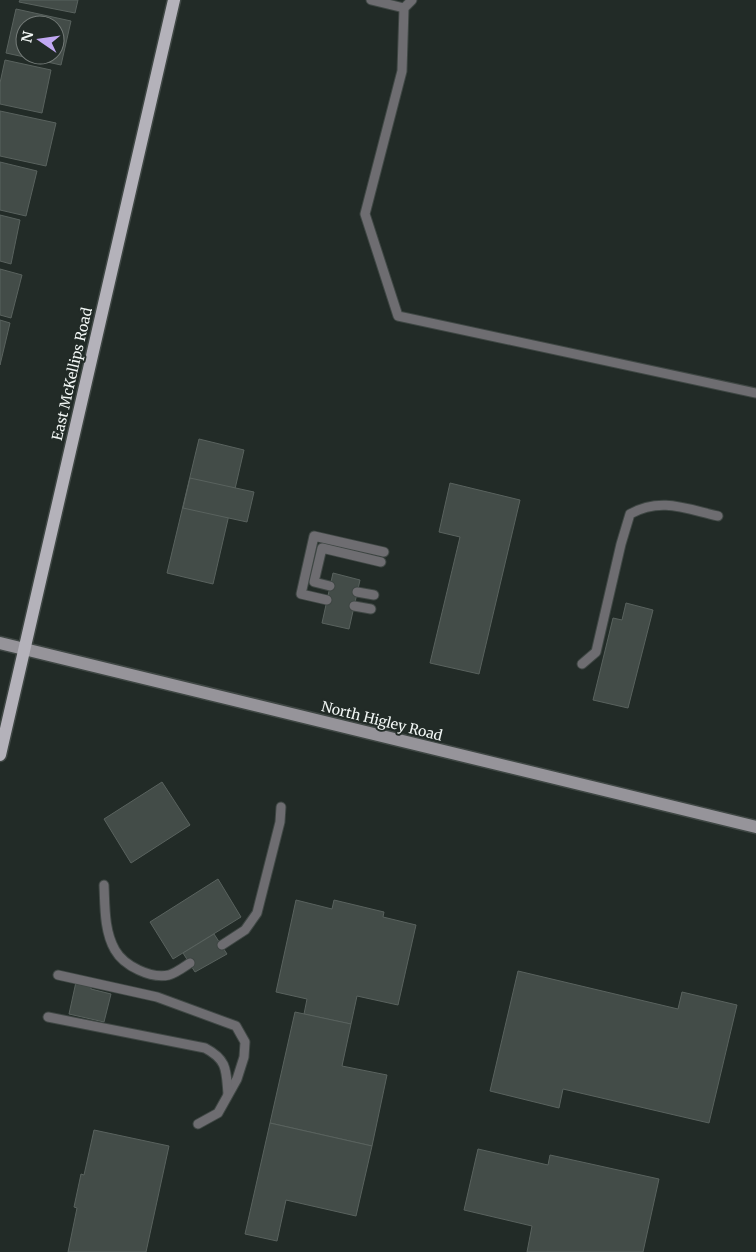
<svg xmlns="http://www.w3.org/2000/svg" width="756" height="1252" font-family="Merriweather,serif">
<rect width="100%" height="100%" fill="#222b27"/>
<g fill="#434c48" stroke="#59625e" fill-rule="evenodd">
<polygon points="20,0 78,0 75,13 19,2"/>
<path d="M16,9L71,21L61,65L6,53ZM25,25H55V55H25Z"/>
<polygon points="5,60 51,70 42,113 0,104 0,83"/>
<polygon points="0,111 56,123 46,166 0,156"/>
<polygon points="0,162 37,171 26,216 0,210"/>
<polygon points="0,215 20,220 11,264 0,261"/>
<polygon points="0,269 22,275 11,318 0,315"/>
<polygon points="0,320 10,323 0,365"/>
<polygon points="199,439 244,450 213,584 167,573"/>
<polygon points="190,478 254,492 247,522 183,508"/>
<polygon points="450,483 520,500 479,674 430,663 460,537 439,532"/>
<polygon points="333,573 360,580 349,629 322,623"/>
<polygon points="626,603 653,610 628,708 593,700 613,618 622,620"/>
<polygon points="162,782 190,825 131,863 104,819"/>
<polygon points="218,879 241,917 173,959 150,922"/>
<polygon points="296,900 332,909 334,900 384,912 383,917 416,925 398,1005 357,996 351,1024 304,1014 307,999 276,992"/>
<polygon points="214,934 227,954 195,972 183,953"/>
<polygon points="518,971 678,1009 682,992 737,1005 709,1123 563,1089 559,1108 490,1091"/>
<polygon points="76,982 91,986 91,989 111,994 104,1022 69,1014"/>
<polygon points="295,1012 351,1024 342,1066 387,1075 372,1146 270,1123"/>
<polygon points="270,1123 372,1146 356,1216 286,1200 277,1241 245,1234"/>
<polygon points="94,1130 169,1146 146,1252 68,1252 77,1208 74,1207 81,1174 84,1175"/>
<polygon points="478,1149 548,1165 550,1155 659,1179 643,1252 527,1252 532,1226 464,1210"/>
</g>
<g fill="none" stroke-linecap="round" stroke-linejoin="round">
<defs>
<g id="service">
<polyline points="371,0 404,8"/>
<polyline points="412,0 404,8 402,71 365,214 398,316 756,393"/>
<polyline points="330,586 314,582 322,548 381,562"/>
<polyline points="357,592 374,595"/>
<polyline points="327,600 301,594 314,536 384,552"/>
<polyline points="354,606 371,609"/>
<path d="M582,664L596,652L621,544L630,514C661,497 686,509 718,516"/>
<path d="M104,885C105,906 104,931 115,950C124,966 151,979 169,975C176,973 184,967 190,963"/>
<polyline points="222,945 245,930 257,913 280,822 281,807"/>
<polyline points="58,975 157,997 236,1026 245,1042 244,1057 237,1079 218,1113 198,1124"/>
<path d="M48,1017L205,1048C228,1060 226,1071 228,1094"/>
</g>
<polyline id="secondary" points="0,643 756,827"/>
<polyline id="primary" points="0,755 174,0"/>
</defs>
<use href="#service" stroke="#3f4744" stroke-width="11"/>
<use href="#secondary" stroke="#3f4744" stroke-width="15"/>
<use href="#primary" stroke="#3f4744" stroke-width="15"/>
<use href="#service" stroke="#6e6d71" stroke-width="9"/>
<use href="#secondary" stroke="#96949a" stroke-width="12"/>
<use href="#primary" stroke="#b4b2ba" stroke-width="12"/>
</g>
<g text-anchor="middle" stroke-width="4" stroke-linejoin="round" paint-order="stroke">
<g font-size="14" fill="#f1f6f4" stroke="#222b27">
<text transform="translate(72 374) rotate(-77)" y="5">East McKellips Road</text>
<text transform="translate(382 721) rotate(14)" y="5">North Higley Road</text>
</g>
</g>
<g transform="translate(40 40) rotate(283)"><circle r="24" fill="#222b27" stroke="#757c79"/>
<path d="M0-4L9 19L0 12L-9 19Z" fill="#c1a8f3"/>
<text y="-8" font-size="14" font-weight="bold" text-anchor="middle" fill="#f1f6f4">N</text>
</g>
</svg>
